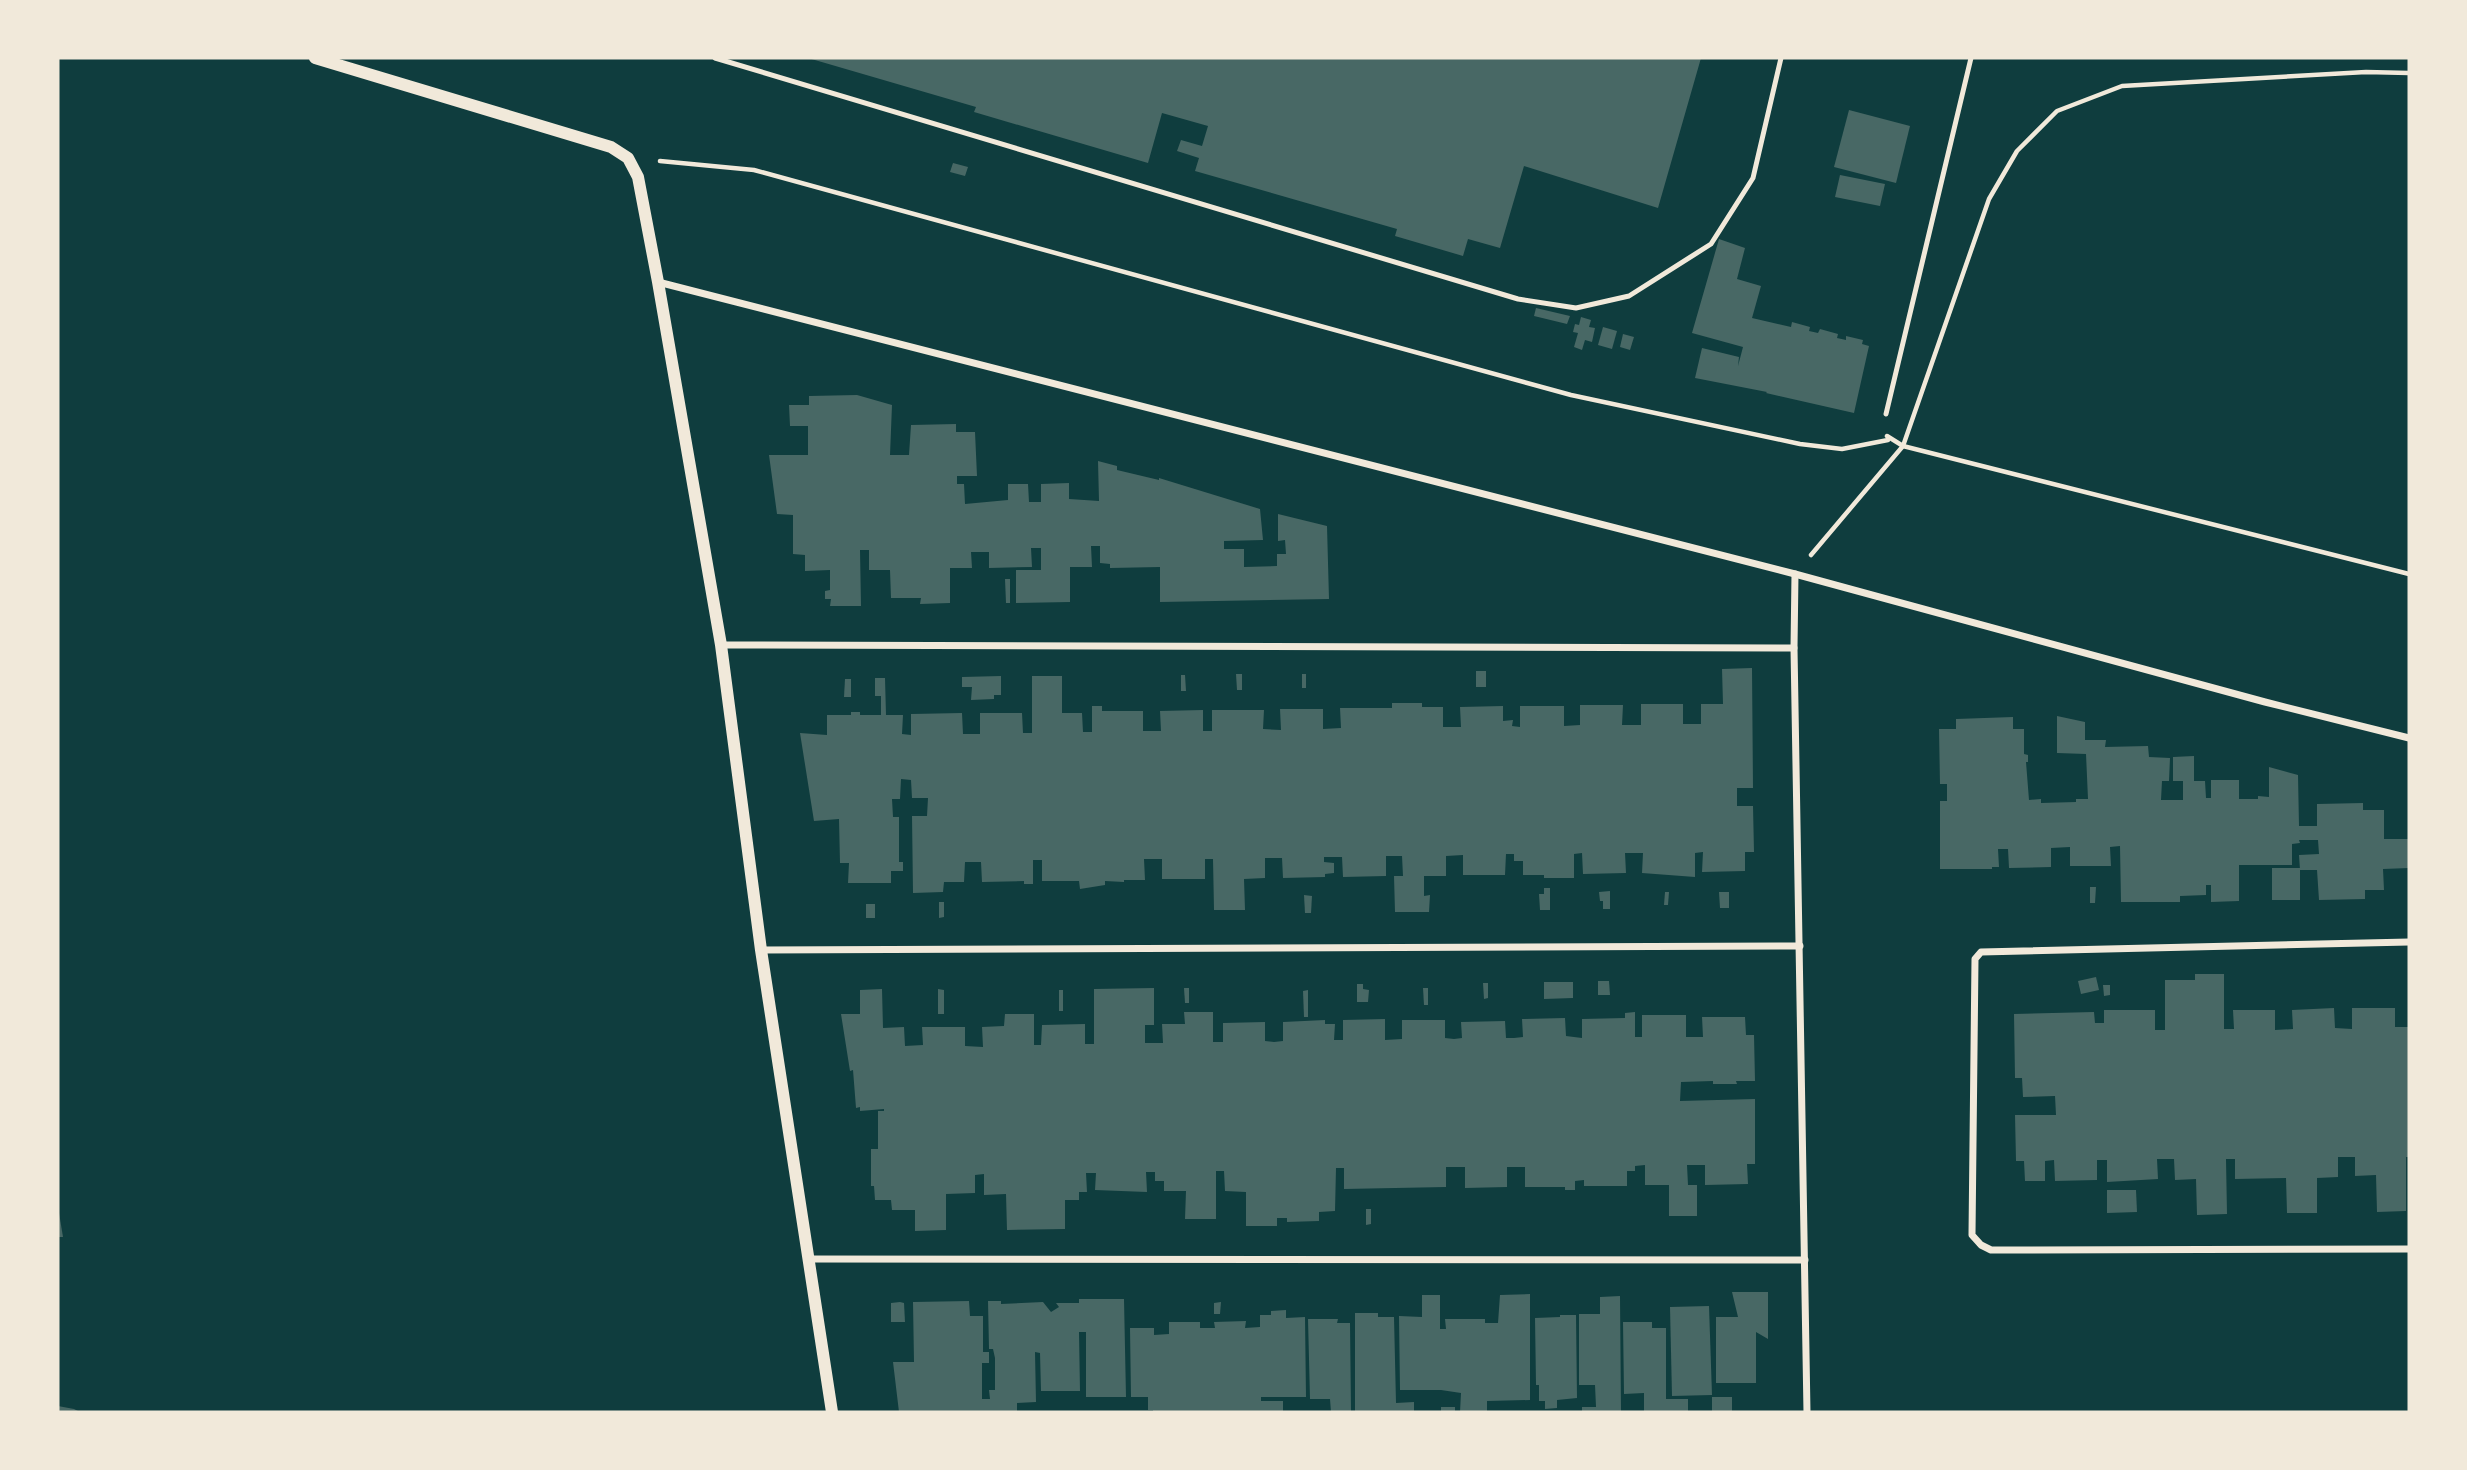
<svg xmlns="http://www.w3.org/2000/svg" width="2467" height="1470" font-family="'Public Sans',sans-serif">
<rect width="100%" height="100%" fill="#0f3d3e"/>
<g fill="#486865">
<polygon points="808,58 1701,58 1658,208 1524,166 1500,248 1468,239 1463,256 1395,236 1397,229 1195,171 1199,158 1177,151 1181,140 1202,146 1208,126 1162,113 1148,163 974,112 976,107"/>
<polygon points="1849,110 1910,126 1896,183 1834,167"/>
<polygon points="953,163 968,167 965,176 950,172"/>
<polygon points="1840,175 1885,184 1880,206 1835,197"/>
<polygon points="1719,239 1745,248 1737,279 1761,286 1752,318 1791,327 1792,322 1810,327 1809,331 1818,333 1820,329 1838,334 1837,338 1846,340 1846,336 1863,340 1862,344 1869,346 1854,413 1766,393 1767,392 1695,378 1702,348 1739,357 1738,366 1743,347 1692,333"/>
<polygon points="1536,308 1570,316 1567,324 1534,316"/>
<polygon points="1581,317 1591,320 1589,327 1595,328 1592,342 1585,340 1582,350 1574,347 1578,333 1573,332 1575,324 1579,325"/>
<polygon points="1603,327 1617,331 1612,349 1598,345"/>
<polygon points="1623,334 1634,337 1630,350 1620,347"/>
<polygon points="857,395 892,405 890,455 909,455 911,425 956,424 956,432 975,432 977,476 957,476 957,484 964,484 965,504 1008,500 1008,484 1028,484 1029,502 1041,502 1041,484 1069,483 1069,499 1099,501 1098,461 1117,466 1117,470 1159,480 1159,478 1260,509 1263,540 1224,541 1224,549 1244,549 1244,567 1277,566 1277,554 1286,554 1285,540 1278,541 1278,514 1327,526 1329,599 1160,602 1160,567 1110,568 1110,564 1100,563 1100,546 1091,546 1092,567 1070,567 1070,602 1016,603 1016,570 1041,570 1041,548 1031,548 1032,567 989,568 989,552 971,552 972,568 950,568 950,603 920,604 921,598 891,598 890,570 869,570 869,550 860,550 861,606 830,606 831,599 825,599 825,591 830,590 830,570 805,571 805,555 793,554 793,515 777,514 769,455 808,455 808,426 790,426 789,405 809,405 809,396"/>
<polygon points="1005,579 1010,579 1010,603 1006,603"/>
<polygon points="1752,668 1753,788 1737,788 1737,806 1753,806 1754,852 1745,852 1745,871 1702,872 1703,852 1695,853 1695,877 1642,873 1643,853 1625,853 1626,873 1583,874 1582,853 1574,854 1574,878 1544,878 1544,875 1523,875 1523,861 1514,861 1514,854 1506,854 1505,875 1463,875 1463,855 1446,856 1446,876 1424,876 1424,896 1430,895 1429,912 1395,912 1394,876 1403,876 1402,856 1386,856 1386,876 1343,877 1342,857 1324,857 1324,862 1334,863 1334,873 1325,874 1325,877 1283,878 1282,858 1265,858 1265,878 1244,879 1245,910 1214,910 1213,859 1205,859 1205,879 1162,879 1162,859 1144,859 1145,880 1124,880 1124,882 1105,881 1105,885 1080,889 1079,881 1042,881 1042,860 1033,860 1033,884 1024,884 1024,881 982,882 981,862 965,862 964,882 944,882 943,892 913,893 912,816 927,816 928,798 912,798 911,780 901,779 900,799 892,799 893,817 899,817 899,862 903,862 903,871 891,871 891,883 848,883 849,863 840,863 839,819 814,821 800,733 827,735 827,715 851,715 851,712 860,712 860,715 881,715 881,696 875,696 875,678 885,678 886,715 903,715 902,734 911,735 911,714 962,713 963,734 980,734 980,713 1022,713 1023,733 1032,733 1032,676 1062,676 1062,713 1082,713 1083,732 1092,732 1092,706 1102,706 1102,711 1143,711 1143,731 1161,731 1160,711 1203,710 1203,731 1212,731 1212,710 1264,710 1263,729 1281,730 1280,709 1323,709 1323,729 1341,728 1340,708 1392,708 1392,703 1422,703 1422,707 1443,707 1443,727 1461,727 1460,707 1503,706 1503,721 1513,720 1512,726 1520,727 1520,706 1564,706 1564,726 1580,725 1580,705 1623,705 1622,725 1641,725 1641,704 1683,704 1683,724 1701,724 1701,704 1723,704 1722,669"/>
<rect x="1476" y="671" width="10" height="16"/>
<polygon points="1236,674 1242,674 1242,690 1237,690"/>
<rect x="1302" y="674" width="4" height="14"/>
<polygon points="1181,675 1185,675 1186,691 1181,691"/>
<polygon points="1001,676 1001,695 994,695 994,699 971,700 972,687 962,687 962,677"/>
<polygon points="845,679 851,679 851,697 844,697"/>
<polygon points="2057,716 2085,722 2085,740 2106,740 2105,747 2148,746 2149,757 2170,758 2169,781 2162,781 2161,800 2183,800 2183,781 2173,781 2173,757 2194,756 2194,781 2205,781 2206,798 2211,798 2211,780 2239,780 2239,799 2258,799 2258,796 2269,797 2269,767 2298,775 2299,826 2317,826 2317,804 2363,803 2363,810 2384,810 2384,839 2409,839 2409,868 2383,869 2384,890 2365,890 2365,899 2319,900 2317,870 2300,870 2299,855 2319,854 2318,840 2299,840 2300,843 2292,844 2292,865 2239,865 2239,901 2211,902 2211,885 2206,885 2206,895 2180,896 2180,902 2121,902 2120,846 2110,847 2111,866 2070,866 2070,847 2051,848 2051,867 2009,868 2008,849 1998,849 1999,867 1992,867 1992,869 1940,869 1940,801 1947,801 1947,784 1940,784 1939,729 1956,729 1956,719 2013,717 2013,729 2024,729 2024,754 2028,755 2028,762 2026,762 2029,800 2041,799 2041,803 2076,802 2076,799 2088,799 2086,754 2057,753"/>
<rect x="2272" y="868" width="28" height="32"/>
<polygon points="2090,887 2096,887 2095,903 2090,903"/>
<polygon points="1544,888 1550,888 1550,910 1540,910 1539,894 1544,894"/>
<polygon points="1610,891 1610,909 1603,909 1603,901 1600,901 1599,892"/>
<polygon points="1665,892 1669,892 1668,905 1664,905"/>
<polygon points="1719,892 1729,892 1729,908 1720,908"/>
<polygon points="1304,895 1312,896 1311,913 1305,913"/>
<polygon points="939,902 944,902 944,917 939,918"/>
<rect x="866" y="904" width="9" height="14"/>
<polygon points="2195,974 2224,974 2224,1029 2234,1029 2233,1010 2275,1010 2275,1030 2293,1029 2292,1010 2334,1008 2335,1028 2352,1029 2352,1008 2395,1008 2395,1027 2409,1027 2409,1157 2406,1157 2406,1211 2377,1212 2376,1175 2355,1176 2355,1157 2338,1157 2338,1177 2317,1178 2317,1213 2287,1213 2286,1178 2235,1179 2235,1159 2226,1159 2227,1214 2197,1215 2196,1179 2175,1180 2174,1159 2157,1159 2158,1179 2107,1182 2107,1160 2097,1160 2097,1180 2055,1181 2054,1160 2045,1161 2045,1181 2025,1181 2024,1161 2016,1161 2015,1115 2056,1115 2055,1096 2023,1097 2022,1078 2015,1078 2014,1014 2094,1012 2095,1023 2104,1023 2104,1010 2155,1010 2155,1030 2165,1030 2165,980 2195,980"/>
<polygon points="2096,977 2099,990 2081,994 2078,981"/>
<polygon points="1598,981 1609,981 1610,995 1598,995"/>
<polygon points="1544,982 1573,982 1573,998 1544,999"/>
<polygon points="1483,983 1488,983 1488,998 1484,999"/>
<polygon points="1357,984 1363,984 1363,989 1369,990 1368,1002 1357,1002"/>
<polygon points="2103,985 2110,985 2110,995 2104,996"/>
<polygon points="1154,988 1154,1025 1145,1025 1145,1043 1163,1043 1162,1024 1185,1024 1184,1012 1213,1012 1213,1042 1223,1042 1223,1023 1265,1022 1265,1041 1274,1042 1283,1041 1283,1022 1325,1020 1325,1024 1335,1024 1334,1040 1343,1040 1343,1020 1385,1019 1385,1040 1402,1039 1402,1020 1445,1020 1445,1038 1454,1039 1462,1038 1461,1022 1505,1021 1506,1038 1514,1038 1523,1037 1522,1019 1565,1018 1566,1036 1582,1038 1582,1019 1625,1018 1625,1013 1635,1012 1635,1037 1642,1037 1642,1015 1686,1015 1686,1037 1703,1037 1702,1017 1745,1017 1746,1035 1754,1035 1755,1081 1736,1081 1737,1084 1713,1084 1713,1081 1681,1082 1680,1101 1755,1099 1755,1164 1747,1164 1748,1184 1705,1185 1705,1165 1687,1165 1688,1185 1697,1185 1697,1216 1669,1216 1669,1185 1645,1185 1645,1165 1635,1166 1635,1171 1627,1171 1627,1186 1584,1186 1584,1180 1575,1181 1575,1190 1565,1190 1565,1187 1525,1187 1525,1167 1507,1167 1507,1187 1465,1188 1465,1167 1446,1167 1446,1187 1344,1189 1344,1168 1336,1168 1335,1211 1319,1212 1319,1221 1287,1222 1287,1218 1277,1218 1277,1226 1246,1226 1246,1192 1225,1191 1224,1171 1216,1171 1216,1219 1185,1219 1186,1191 1164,1191 1164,1181 1155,1181 1155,1172 1146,1172 1147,1192 1095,1190 1096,1173 1086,1173 1087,1192 1079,1192 1079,1200 1065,1200 1065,1229 1007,1230 1006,1194 984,1195 984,1174 975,1175 975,1193 946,1194 946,1230 915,1231 915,1210 892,1210 891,1200 875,1200 874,1186 871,1186 871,1149 878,1149 878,1111 884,1111 884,1109 860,1111 860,1107 856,1108 853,1070 850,1071 841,1014 860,1014 860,990 882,989 883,1028 904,1027 905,1046 923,1045 922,1027 965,1027 965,1046 983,1047 982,1027 1004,1026 1005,1014 1034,1014 1034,1045 1041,1045 1042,1025 1085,1024 1085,1044 1094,1044 1094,989"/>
<polygon points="1184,988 1189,988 1189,1003 1185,1003"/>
<polygon points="1423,988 1428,988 1428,1005 1424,1005"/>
<polygon points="938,989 944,990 944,1014 938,1014"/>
<rect x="1059" y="990" width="4" height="21"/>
<polygon points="1308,990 1308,1017 1304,1017 1303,991"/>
<polygon points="2107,1190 2136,1190 2137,1212 2107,1213"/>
<polygon points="58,1207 63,1237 58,1237"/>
<polygon points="1366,1209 1371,1209 1371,1224 1366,1225"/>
<polygon points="1732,1292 1768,1292 1768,1339 1756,1332 1756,1383 1716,1383 1716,1317 1738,1317"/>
<polygon points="1530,1294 1530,1400 1487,1401 1487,1412 1460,1412 1461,1393 1441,1390 1400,1390 1399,1316 1422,1317 1422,1295 1440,1295 1440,1329 1446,1329 1445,1319 1485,1319 1485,1323 1498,1323 1500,1295"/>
<polygon points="1620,1296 1621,1412 1582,1412 1582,1407 1596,1407 1595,1385 1579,1385 1579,1314 1600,1314 1600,1297"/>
<polygon points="1079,1299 1124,1299 1126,1397 1086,1397 1086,1332 1079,1332 1080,1391 1041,1391 1040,1353 1035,1352 1036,1402 1017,1403 1017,1412 899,1412 893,1362 914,1362 913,1302 969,1301 970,1316 983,1316 983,1352 989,1352 989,1363 982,1363 982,1399 990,1399 989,1390 995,1390 995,1358 993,1349 989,1349 988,1301 1001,1301 1001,1304 1043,1302 1051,1312 1059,1307 1056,1303 1079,1303"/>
<polygon points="900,1302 904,1303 905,1322 891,1322 891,1303"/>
<polygon points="1221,1302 1220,1314 1214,1314 1214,1303"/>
<polygon points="1709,1306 1712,1395 1672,1396 1670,1307"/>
<polygon points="1286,1310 1286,1318 1305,1317 1306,1397 1261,1397 1261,1401 1283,1401 1283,1412 1153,1412 1153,1410 1148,1410 1148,1397 1131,1397 1130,1328 1154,1328 1154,1335 1169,1334 1169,1322 1200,1322 1200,1328 1215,1328 1214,1322 1246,1321 1245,1328 1260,1327 1260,1315 1271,1315 1271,1311"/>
<polygon points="1355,1313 1378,1313 1378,1317 1394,1317 1396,1403 1414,1402 1414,1412 1355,1412"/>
<polygon points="1560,1315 1576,1315 1577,1398 1557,1400 1557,1408 1545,1409 1545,1401 1539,1401 1539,1385 1536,1385 1535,1318 1560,1317"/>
<polygon points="1308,1319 1338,1319 1337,1323 1350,1323 1351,1412 1331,1412 1330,1399 1310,1399"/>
<polygon points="1623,1322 1652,1322 1652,1328 1666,1328 1666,1399 1688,1399 1688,1412 1644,1412 1644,1393 1624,1394"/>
<rect x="1712" y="1397" width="20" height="15"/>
<polygon points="58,1406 74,1409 80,1412 58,1412"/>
<rect x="1441" y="1407" width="14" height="5"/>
</g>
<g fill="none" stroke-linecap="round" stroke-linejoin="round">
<g stroke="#f1e9da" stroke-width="4.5">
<polyline points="660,161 754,170 1571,395 1800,444 1842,449 1888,440"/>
<polyline points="1887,436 1903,446 2409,574"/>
<polyline points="1811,555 1903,446 1989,199 2017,151 2057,111 2122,86 2366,72 2409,73"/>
</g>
<g stroke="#f1e9da" stroke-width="5">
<polyline points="715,58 1518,299 1576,308 1629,296 1711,244 1753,178 1781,58"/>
<polyline points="1886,414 1971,58"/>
</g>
<g stroke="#f1e9da" stroke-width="7">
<polyline points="658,282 1795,574 2265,702 2409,738"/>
<polyline points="1795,574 1794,648 1807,1412"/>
<polyline points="721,645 1794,648"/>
<polyline points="2409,942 1981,952 1975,959 1972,1235 1981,1245 1991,1250 2409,1249"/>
<polyline points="761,950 1800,946"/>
<polyline points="808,1259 1805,1260"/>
</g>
<polyline stroke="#f1e9da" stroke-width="12" points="315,58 611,147 628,158 638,177 658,282 721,645 761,950 832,1412"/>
</g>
<rect width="2467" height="1470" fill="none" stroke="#f1e9da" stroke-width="119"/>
</svg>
